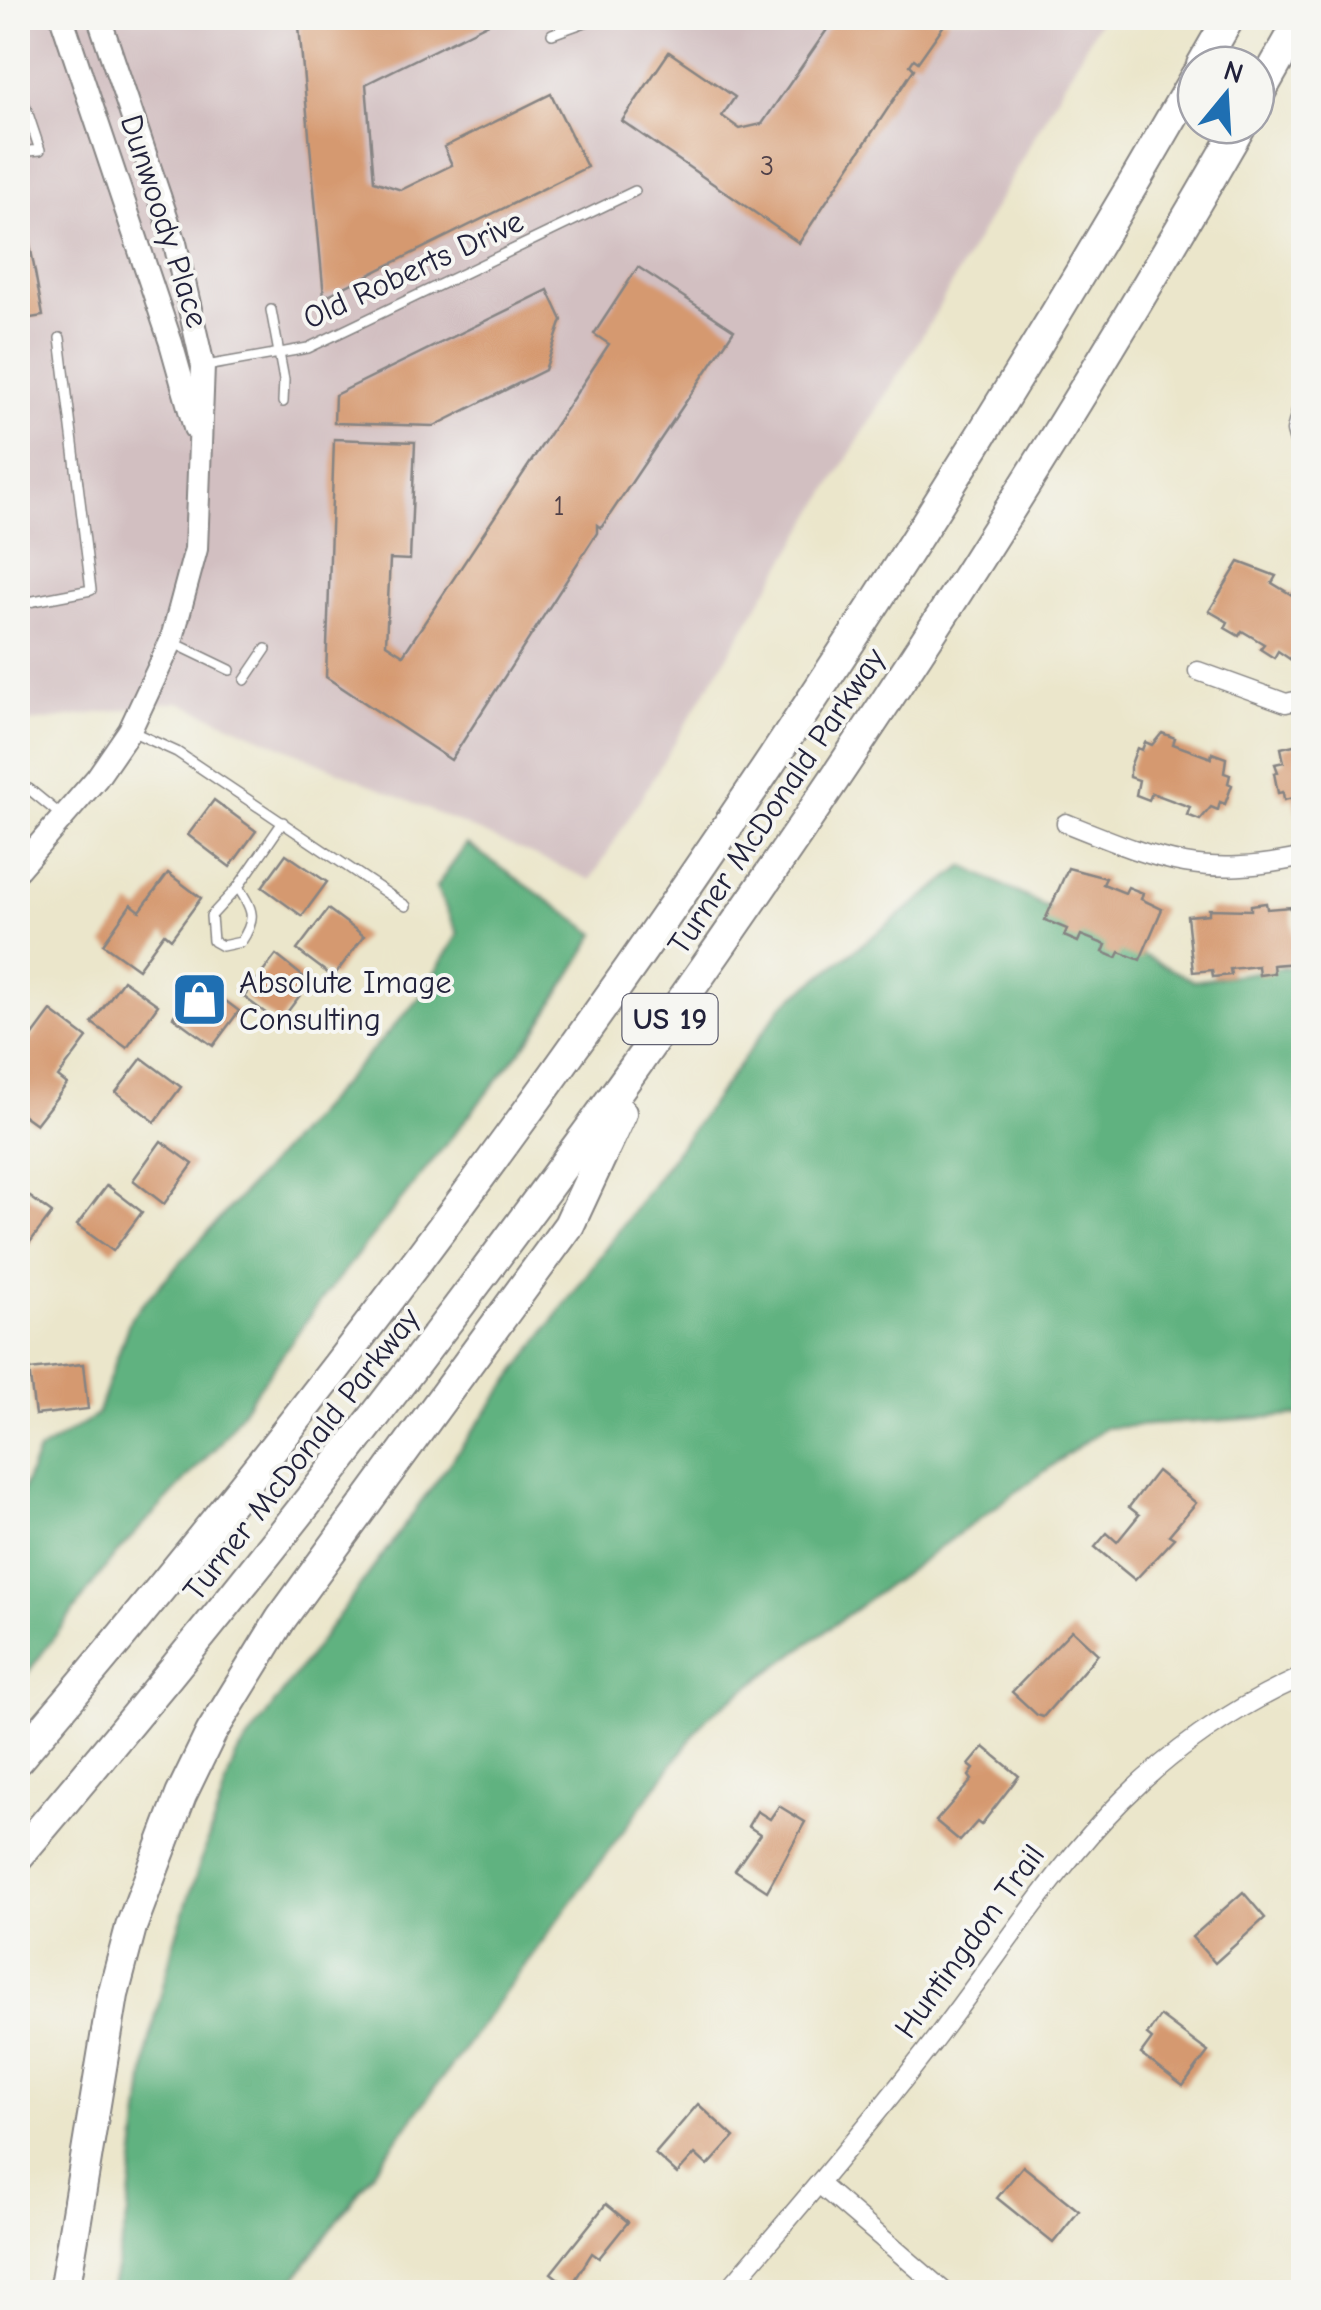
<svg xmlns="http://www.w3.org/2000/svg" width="1321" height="2310" font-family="'Comic Neue',sans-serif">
<rect width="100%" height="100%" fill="#f6f6f2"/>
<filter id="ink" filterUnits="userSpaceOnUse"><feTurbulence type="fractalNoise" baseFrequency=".01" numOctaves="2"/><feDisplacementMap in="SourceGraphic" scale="20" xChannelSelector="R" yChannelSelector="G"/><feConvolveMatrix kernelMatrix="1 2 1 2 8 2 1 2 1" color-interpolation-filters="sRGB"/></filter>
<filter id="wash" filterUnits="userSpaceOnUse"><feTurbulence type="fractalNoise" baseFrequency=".0048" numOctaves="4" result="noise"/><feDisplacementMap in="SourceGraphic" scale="40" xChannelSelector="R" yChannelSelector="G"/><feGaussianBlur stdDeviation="2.25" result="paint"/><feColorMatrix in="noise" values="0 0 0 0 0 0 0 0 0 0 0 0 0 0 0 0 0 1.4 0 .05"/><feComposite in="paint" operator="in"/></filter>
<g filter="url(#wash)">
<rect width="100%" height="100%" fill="#ebe6cb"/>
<polygon fill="#d2bfc1" points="18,18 1101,18 931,321 591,880 179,702 18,724"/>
<g fill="#60b280" stroke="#416a5e" stroke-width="2.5">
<polygon points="467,844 596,934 534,1034 318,1304 219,1444 114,1556 18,1686 18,1501 38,1452 97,1415 131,1317 422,995 458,934 436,887"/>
<polygon points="964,866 1194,981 1303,965 1303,1415 1104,1428 707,1717 285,2292 111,2292 128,2214 148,2047 174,1942 235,1758 782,1006"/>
</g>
<g id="blocks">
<g fill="#d5996f">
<polygon points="316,18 499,18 366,84 374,181 401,190 452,165 444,147 551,94 587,167 324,297 299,26"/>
<polygon points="835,18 949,18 918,62 914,59 910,65 914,69 799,243 622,121 669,52 735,97 722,116 740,129 762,124"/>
<polygon points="21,195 43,316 18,320 18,196"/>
<polygon points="638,267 734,330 601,528 597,525 597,533 451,760 326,677 334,439 415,442 410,560 390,559 386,644 403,655 609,344 594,334"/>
<polygon points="548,290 562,320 545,370 434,426 334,423 335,395"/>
<polygon points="1239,562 1276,576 1272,583 1292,595 1296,589 1304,594 1304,652 1297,664 1278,651 1274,658 1260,649 1264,644 1242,631 1239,636 1225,628 1228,622 1209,611"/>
<polygon points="1162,733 1175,738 1173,744 1211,758 1212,753 1226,758 1224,773 1230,775 1228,783 1232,785 1225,804 1220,802 1218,810 1211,807 1200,820 1187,815 1190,807 1152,793 1149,800 1136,795 1139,780 1130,777 1130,767 1137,748 1142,750 1145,742 1152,745"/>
<polygon points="1298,744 1300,751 1304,750 1304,813 1297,814 1293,798 1284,800 1283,792 1278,793 1274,773 1278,772 1275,764 1284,762 1281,748"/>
<polygon points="214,800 256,831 230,867 188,835"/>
<polygon points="286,854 327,882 302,916 262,887"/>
<polygon points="1068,868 1106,878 1103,884 1125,893 1128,887 1143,893 1141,899 1162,909 1140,960 1120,952 1117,958 1103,952 1106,945 1081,935 1078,942 1064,936 1067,929 1045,920"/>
<polygon points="168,873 201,898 171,939 164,933 138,969 103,944 131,904 140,911"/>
<polygon points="1266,903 1267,909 1291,907 1297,963 1273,965 1274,973 1259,975 1258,966 1230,969 1231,975 1213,977 1212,970 1193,972 1187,916 1209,914 1209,909 1251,910 1251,905"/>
<polygon points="328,909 364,936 333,977 297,950"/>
<polygon points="276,955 310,982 279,1023 244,997"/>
<polygon points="123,980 158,1005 127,1048 92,1023"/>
<polygon points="199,981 239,1011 213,1046 173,1017"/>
<polygon points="51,1011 87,1038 58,1077 67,1084 36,1124 18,1111 18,1076 29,1061 19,1054"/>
<polygon points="142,1058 181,1087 155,1122 116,1092"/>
<polygon points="161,1141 193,1164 164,1204 133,1180"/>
<polygon points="107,1185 142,1212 113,1251 77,1225"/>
<polygon points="18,1188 52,1213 27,1246 18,1239"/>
<polygon points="83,1364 88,1409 35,1415 29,1370"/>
<polygon points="1157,1471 1196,1503 1169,1535 1174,1538 1135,1580 1095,1547 1107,1533 1117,1542 1139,1515 1129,1507"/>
<polygon points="1072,1630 1098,1654 1043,1717 1037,1715 1012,1692"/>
<polygon points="984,1747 1019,1776 981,1825 977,1822 960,1841 936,1821 972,1780 969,1776 974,1769 969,1765"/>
<polygon points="779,1806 805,1822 767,1891 735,1870 760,1834 748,1826 757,1811 770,1819"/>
<polygon points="1243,1892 1265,1918 1215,1963 1192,1937"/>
<polygon points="1160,2016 1208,2052 1183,2086 1141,2054 1152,2039 1147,2035"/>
<polygon points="698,2104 734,2137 708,2166 695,2154 677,2174 655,2154"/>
<polygon points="1023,2166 1079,2211 1053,2243 997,2198"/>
<polygon points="606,2204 628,2222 599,2258 592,2253 570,2288 551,2273"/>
</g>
</g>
</g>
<g filter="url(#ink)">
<use href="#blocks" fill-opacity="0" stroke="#868483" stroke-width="2.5"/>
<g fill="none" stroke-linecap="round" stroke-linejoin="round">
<defs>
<g id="lane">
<polyline points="552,34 596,18"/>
<polyline points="18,84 40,150 18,152"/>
<polyline points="271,310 284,380 283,402"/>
<polyline points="206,366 308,348 635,191"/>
<polyline points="18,604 91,590 60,338"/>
<polyline points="174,643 230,670"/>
<polyline points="245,680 266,649"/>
<polyline points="131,731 177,752 406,906"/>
<polyline points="29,789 62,816"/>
<path d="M238,887C253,910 257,918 241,942L222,946L213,941L211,916L238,887L283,822"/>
</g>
<g id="street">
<polyline points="1304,399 1296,431 1304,459"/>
<polyline points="1198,671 1286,703 1304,699"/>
<path d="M1066,823C1161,861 1201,879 1304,857"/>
<polyline points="819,2184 945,2292"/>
<path d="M726,2292C796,2211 865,2130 930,2046C1051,1889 1112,1762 1304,1676"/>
</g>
<g id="secondary">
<polyline points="62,18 171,343 195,428"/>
<polyline points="18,869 97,778 130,730 171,642 196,549 203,366 175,243 99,18"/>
</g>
<g id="highway">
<polyline points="1202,65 1229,18"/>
<polyline points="1256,99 1302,18"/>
<path d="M18,1759C464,1238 854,670 1196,76"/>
<path d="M18,1856C477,1316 888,740 1241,125"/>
<polyline points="64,2292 113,1995 131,1927 181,1795 211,1733 281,1619 569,1225 621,1113"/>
</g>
</defs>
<use href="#lane" stroke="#868483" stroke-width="12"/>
<use href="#street" stroke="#868483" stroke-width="21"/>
<use href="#secondary" stroke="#868483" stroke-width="26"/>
<use href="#highway" stroke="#868483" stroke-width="34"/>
<use href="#lane" stroke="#fff" stroke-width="9"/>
<use href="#street" stroke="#fff" stroke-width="18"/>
<use href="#secondary" stroke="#fff" stroke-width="22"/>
<use href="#highway" stroke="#fff" stroke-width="30"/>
</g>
</g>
<defs>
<symbol id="shop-square" viewBox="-11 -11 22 22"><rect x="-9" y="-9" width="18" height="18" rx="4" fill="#1f6fb2" stroke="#f6f6f2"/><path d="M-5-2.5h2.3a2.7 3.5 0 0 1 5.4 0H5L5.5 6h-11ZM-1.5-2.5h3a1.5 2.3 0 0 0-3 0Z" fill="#fff"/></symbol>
</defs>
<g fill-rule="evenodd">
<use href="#shop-square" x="168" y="968" width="63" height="63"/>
</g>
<g text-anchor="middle" stroke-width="8" stroke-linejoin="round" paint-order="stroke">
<g font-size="28" fill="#4f4048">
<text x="767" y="175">3</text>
<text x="559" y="515">1</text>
</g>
<rect fill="#f6f6f2" stroke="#626272" stroke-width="2.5" x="622.5" y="994" width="95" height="50" rx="8"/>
<g font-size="30" font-weight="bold" fill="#22223b">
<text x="670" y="1029">US 19</text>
</g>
<g font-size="32" fill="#22223b" stroke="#f6f6f2">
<text transform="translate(165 221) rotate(72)" y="11">Dunwoody Place</text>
<text transform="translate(413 269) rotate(-25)" y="11">Old Roberts Drive</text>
<text transform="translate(776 801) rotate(-56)" y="11">Turner McDonald Parkway</text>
<text transform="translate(301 1454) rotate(-52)" y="11">Turner McDonald Parkway</text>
<text transform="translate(969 1941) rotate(-54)" y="11">Huntingdon Trail</text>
</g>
<g font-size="32" fill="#22223b" stroke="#f6f6f2" text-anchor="start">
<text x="239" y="993">Absolute Image<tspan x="239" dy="37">Consulting</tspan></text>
</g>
</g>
<rect width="1321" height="2310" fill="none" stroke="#f6f6f2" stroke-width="60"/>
<g transform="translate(1226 95) rotate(18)"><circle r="48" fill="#f6f6f2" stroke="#a1a1a9" stroke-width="2.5"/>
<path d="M0-8L18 38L0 25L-18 38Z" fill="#1f6fb2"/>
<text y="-15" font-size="28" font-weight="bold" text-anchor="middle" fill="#22223b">N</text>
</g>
</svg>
